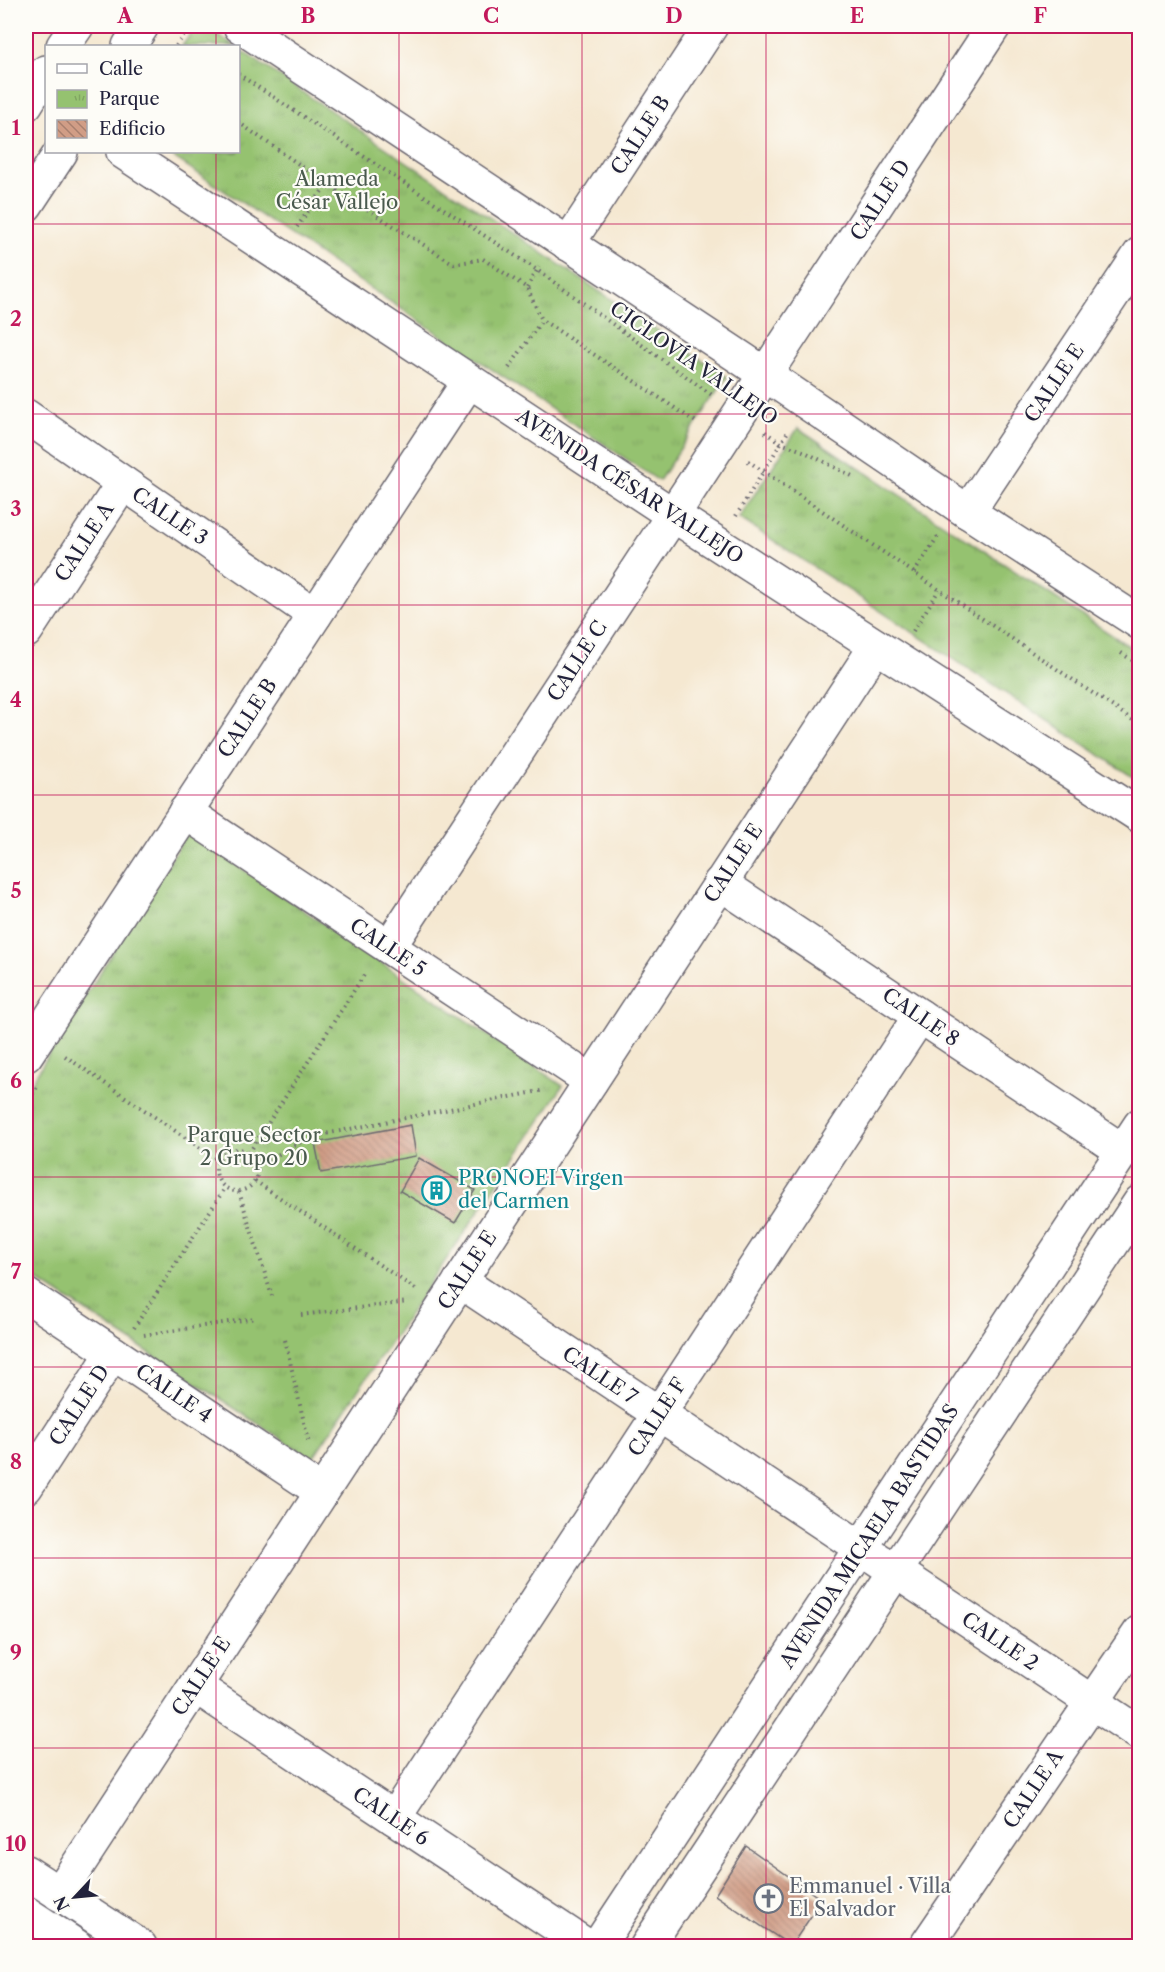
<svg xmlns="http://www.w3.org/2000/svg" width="1165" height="1972" font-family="'Libre Caslon Text',serif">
<defs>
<pattern id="park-tufts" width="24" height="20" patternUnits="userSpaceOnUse" patternTransform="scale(1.5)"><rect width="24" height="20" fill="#95c270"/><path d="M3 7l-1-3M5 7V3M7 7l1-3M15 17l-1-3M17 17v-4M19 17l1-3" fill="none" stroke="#80a662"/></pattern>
<pattern id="building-back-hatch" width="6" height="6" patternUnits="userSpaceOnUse" patternTransform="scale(1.5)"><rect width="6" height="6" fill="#d19d86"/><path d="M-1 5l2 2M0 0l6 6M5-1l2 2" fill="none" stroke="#a9806f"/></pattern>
</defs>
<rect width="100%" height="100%" fill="#fdfcf7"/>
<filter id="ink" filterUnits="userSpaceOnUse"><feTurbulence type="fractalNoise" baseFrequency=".0167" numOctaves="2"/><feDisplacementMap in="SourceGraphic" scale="12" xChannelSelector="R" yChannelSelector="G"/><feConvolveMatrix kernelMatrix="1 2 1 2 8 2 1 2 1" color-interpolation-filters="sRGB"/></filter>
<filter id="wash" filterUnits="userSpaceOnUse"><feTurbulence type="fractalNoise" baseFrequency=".008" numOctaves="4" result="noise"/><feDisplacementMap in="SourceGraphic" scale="24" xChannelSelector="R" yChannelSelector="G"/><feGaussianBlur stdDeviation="1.35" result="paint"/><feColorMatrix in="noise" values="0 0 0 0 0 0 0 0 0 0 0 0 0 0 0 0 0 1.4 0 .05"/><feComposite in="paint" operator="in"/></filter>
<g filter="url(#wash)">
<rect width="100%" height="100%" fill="#f5e8d1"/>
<g fill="url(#park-tufts)" stroke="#5c7256" stroke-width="1.5">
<polygon points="196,26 204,26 235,46 182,46"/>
<polygon points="239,49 727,377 659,481 166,152 238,152"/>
<polygon points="798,428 1139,653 1139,781 739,518"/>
<polygon points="188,832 563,1086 312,1459 26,1272 26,1091"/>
</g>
<g id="blocks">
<g fill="url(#building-back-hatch)">
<polygon points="411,1125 416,1156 321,1173 315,1143"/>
<polygon points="419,1158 475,1190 455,1223 400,1191"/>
<polygon points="746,1846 822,1900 791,1946 715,1895"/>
</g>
</g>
</g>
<g filter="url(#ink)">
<use href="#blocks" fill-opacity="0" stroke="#6c6770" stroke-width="1.5"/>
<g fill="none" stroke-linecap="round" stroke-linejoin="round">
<defs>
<g id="street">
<polyline points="568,244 711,26"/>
<polyline points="26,416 315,615"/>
<polyline points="968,512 1140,254"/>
<polyline points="26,631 123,483"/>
<polyline points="185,812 591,1081"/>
<polyline points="720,883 1123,1151"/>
<polyline points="389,947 994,26"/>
<polyline points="26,1055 469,381"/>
<polyline points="460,1281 1140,1734"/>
<polyline points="26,1295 322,1492"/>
<polyline points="26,1487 113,1353"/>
<polyline points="195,1686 587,1946"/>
<polyline points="394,1818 920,1016"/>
<polyline points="26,1872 140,1946"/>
<polyline points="59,1894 876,646"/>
<polyline points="26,1913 76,1946"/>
<polyline points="926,1946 1140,1632"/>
</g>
<g id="secondary">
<polyline points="240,26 744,360 968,512 1140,623"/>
<polyline points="63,46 77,26"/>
<polyline points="129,46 142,26"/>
<polyline points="26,104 46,72"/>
<polyline points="123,152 673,515 1140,816"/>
<polyline points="26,205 61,152"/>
<polyline points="598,1946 1140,1125"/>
<polyline points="647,1946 1140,1202"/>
</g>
</defs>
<use href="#street" stroke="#6c6770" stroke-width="36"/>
<use href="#secondary" stroke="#6c6770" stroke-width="36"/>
<g stroke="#6c6770" stroke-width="4" stroke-dasharray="1.5 4.5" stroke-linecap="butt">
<polyline points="176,46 191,26"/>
<polyline points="238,74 537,270 712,395"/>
<polyline points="238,122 327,184 454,264 483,259 527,288 542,320 696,422"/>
<polyline points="297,227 327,184"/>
<polyline points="527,288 539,267"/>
<polyline points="509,368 542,320"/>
<polyline points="765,432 781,443 803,451 854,477"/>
<polyline points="748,461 1140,725"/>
<polyline points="736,516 789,430"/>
<polyline points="914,573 940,533"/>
<polyline points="913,631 939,590"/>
<polyline points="1121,653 1140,665"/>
<polyline points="65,1056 218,1160"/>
<polyline points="26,1104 37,1087"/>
<circle cx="237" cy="1170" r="21"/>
<polyline points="249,1153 366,972"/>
<polyline points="257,1166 310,1137 545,1090"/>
<polyline points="255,1181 417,1290"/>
<polyline points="239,1192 272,1296"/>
<polyline points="301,1315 408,1302"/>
<polyline points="134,1328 225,1188"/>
<polyline points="144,1335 255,1318"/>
<polyline points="285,1340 309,1444"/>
</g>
<use href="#street" stroke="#fff" stroke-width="33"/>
<use href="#secondary" stroke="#fff" stroke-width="33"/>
</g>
</g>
<path fill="none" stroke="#c2185b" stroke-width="1.5" stroke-opacity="0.55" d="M216,26V46M399,26V1946M582,26V1946M766,26V1946M949,26V1946M216,152V1946M26,224H1140M26,414H1140M26,605H1140M26,795H1140M26,986H1140M26,1177H1140M26,1367H1140M26,1558H1140M26,1748H1140"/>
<defs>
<symbol id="building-ring" viewBox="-11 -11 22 22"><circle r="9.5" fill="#fdfcf7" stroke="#0f9aa8" stroke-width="1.5"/><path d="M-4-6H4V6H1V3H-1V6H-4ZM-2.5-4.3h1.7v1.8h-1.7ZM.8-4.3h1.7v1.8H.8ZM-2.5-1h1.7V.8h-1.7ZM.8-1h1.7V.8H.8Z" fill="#0f9aa8"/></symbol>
<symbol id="church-ring" viewBox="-11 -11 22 22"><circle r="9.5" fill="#fdfcf7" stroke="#6b7280" stroke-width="1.5"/><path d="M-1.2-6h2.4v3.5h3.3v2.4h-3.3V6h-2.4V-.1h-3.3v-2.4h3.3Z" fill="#6b7280"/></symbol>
</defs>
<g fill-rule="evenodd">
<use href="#building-ring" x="420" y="1174" width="33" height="33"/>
<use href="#church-ring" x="752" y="1882" width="33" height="33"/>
</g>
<g text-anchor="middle" stroke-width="4.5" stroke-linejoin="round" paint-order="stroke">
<g font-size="20" fill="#22223b" stroke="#fdfcf7">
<text transform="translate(640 135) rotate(-57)" y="7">CALLE B</text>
<text transform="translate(880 200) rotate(-57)" y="7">CALLE D</text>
<text transform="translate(694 363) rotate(35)" y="7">CICLOVÍA VALLEJO</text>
<text transform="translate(1054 383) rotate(-56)" y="7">CALLE E</text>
<text transform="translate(630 486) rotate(33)" y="7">AVENIDA CÉSAR VALLEJO</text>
<text transform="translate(170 516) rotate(34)" y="7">CALLE 3</text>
<text transform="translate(84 542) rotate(-57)" y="7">CALLE A</text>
<text transform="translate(577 661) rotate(-57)" y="7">CALLE C</text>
<text transform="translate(247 718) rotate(-57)" y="7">CALLE B</text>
<text transform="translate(733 863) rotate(-57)" y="7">CALLE E</text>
<text transform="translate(388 947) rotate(34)" y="7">CALLE 5</text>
<text transform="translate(921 1017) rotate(34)" y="7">CALLE 8</text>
<text transform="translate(467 1270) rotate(-57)" y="7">CALLE E</text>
<text transform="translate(600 1375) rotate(34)" y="7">CALLE 7</text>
<text transform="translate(174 1393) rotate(34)" y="7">CALLE 4</text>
<text transform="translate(79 1405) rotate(-57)" y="7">CALLE D</text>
<text transform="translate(657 1417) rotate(-57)" y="7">CALLE F</text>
<text transform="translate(869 1536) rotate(-57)" y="7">AVENIDA MICAELA BASTIDAS</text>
<text transform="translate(1000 1641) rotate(34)" y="7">CALLE 2</text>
<text transform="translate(201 1676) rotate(-57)" y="7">CALLE E</text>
<text transform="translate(1033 1789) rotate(-56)" y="7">CALLE A</text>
<text transform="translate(391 1816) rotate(34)" y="7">CALLE 6</text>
</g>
<g font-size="20" fill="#4a5a4e" stroke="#fdfcf7">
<text x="337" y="186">Alameda<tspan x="337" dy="23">César Vallejo</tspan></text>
<text x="254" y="1142">Parque Sector<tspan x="254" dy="23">2 Grupo 20</tspan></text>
</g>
<g font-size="20" fill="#0d838f" stroke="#fdfcf7" text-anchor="start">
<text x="458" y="1185">PRONOEI Virgen<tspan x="458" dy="23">del Carmen</tspan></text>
</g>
<g font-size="20" fill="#5b616d" stroke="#fdfcf7" text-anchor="start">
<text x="789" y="1893">Emmanuel · Villa<tspan x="789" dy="23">El Salvador</tspan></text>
</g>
</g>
<rect width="1165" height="1972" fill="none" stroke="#fdfcf7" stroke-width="66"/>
<rect x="45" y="45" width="195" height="108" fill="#fdfcf7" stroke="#a5a5ac" stroke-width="1.5"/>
<rect x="57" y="64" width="30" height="9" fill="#ffffff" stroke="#a5a5ac" stroke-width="1.5"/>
<text x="99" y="75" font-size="18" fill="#22223b">Calle</text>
<rect x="57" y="90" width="30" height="18" fill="url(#park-tufts)" stroke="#a5a5ac" stroke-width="1.5"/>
<text x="99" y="105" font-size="18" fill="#22223b">Parque</text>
<rect x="57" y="120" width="30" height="18" fill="url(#building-back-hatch)" stroke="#a5a5ac" stroke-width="1.5"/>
<text x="99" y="135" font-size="18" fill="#22223b">Edificio</text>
<g transform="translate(75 1897) rotate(244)" stroke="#fdfcf7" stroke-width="4.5" paint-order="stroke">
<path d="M0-4.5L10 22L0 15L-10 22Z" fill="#22223b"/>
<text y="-9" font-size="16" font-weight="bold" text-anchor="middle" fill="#22223b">N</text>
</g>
<rect x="33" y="33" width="1099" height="1906" fill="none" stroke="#c2185b" stroke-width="2"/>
<g font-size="20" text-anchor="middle" font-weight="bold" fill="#c2185b">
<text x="125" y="23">A</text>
<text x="308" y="23">B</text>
<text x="491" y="23">C</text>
<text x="674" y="23">D</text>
<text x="857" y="23">E</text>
<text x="1040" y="23">F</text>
<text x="16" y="135">1</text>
<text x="16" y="326">2</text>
<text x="16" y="516">3</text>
<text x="16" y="707">4</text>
<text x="16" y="898">5</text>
<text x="16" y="1088">6</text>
<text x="16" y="1279">7</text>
<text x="16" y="1469">8</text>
<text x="16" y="1660">9</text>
<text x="16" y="1851">10</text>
</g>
</svg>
